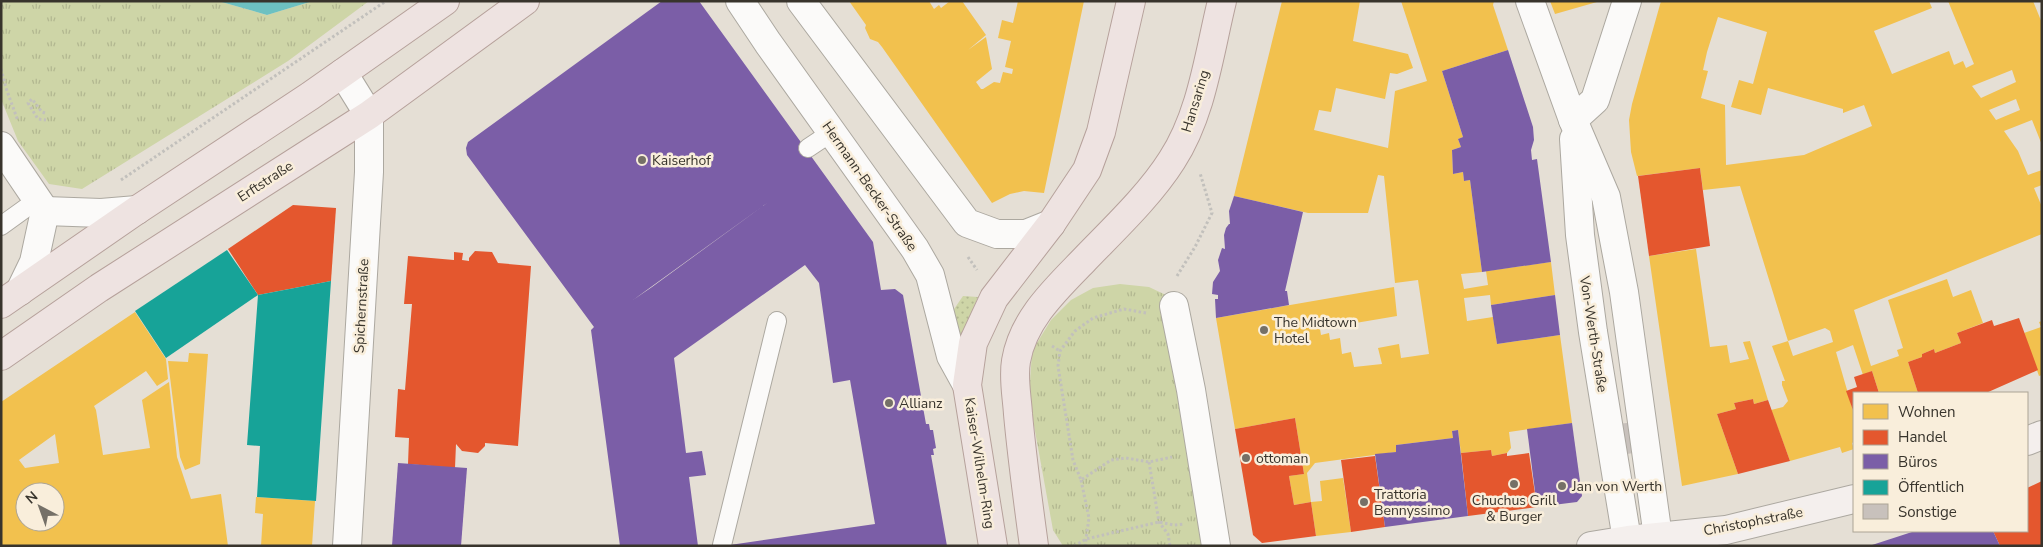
<svg xmlns="http://www.w3.org/2000/svg" width="2043" height="547" font-family="'Nunito Sans',sans-serif">
<defs>
<pattern id="grass-dots" width="8" height="8" patternUnits="userSpaceOnUse" patternTransform="scale(1.25)"><rect width="8" height="8" fill="#ced5a7"/><path d="M2 2h.1M6 6h.1" fill="none" stroke="#b2b790" stroke-width="1.8" stroke-linecap="round"/></pattern>
<pattern id="park-tufts" width="24" height="20" patternUnits="userSpaceOnUse" patternTransform="scale(1.25)"><rect width="24" height="20" fill="#ced5a7"/><path d="M3 7l-1-3M5 7V3M7 7l1-3M15 17l-1-3M17 17v-4M19 17l1-3" fill="none" stroke="#b2b790"/></pattern>
</defs>
<rect width="100%" height="100%" fill="#e5dfd5"/>
<polygon fill="url(#grass-dots)" points="963,296 978,297 961,338 958,337 950,315"/>
<g fill="url(#park-tufts)">
<polygon points="1,1 218,1 267,15 313,1 369,1 288,61 82,189 49,184 18,141 1,99"/>
<polygon points="1120,284 1149,287 1168,296 1208,546 1063,546 1053,530 1029,398 1032,351 1051,320 1071,300 1093,288"/>
</g>
<polygon fill="#6dc1c1" points="218,1 313,1 267,15"/>
<g fill="#f2c14e" fill-rule="evenodd">
<polygon points="849,1 929,1 934,9 939,5 941,8 950,1 962,1 986,35 968,50 986,37 992,69 976,82 981,89 983,89 994,82 1000,83 1003,72 1012,74 1013,69 1005,67 1011,41 998,38 1002,20 1013,23 1018,1 1084,1 1044,193 1024,191 1010,194 992,203 882,47 878,42 870,39 865,28 866,25"/>
<polygon points="1282,1 1360,1 1353,41 1408,54 1413,68 1397,74 1390,73 1385,99 1336,88 1331,112 1319,110 1314,130 1388,148 1395,91 1427,81 1401,1 1494,1 1493,5 1508,50 1442,71 1463,137 1458,139 1461,147 1452,150 1453,174 1463,172 1464,181 1470,180 1482,272 1461,274 1464,289 1488,285 1486,271 1551,262 1555,295 1491,305 1490,295 1464,298 1467,321 1493,317 1497,344 1560,335 1572,423 1509,432 1511,448 1507,453 1492,456 1491,450 1461,453 1458,430 1452,431 1453,438 1396,445 1396,452 1315,463 1307,473 1311,502 1294,505 1289,476 1304,474 1295,418 1235,429 1216,318 1394,287 1397,316 1320,329 1321,335 1329,333 1330,340 1340,338 1342,354 1351,352 1354,367 1382,364 1378,348 1399,344 1401,358 1429,354 1418,280 1395,283 1384,176 1378,175 1368,213 1308,213 1234,196"/>
<polygon points="1550,1 1597,1 1597,2 1555,14"/>
<path d="M1661,1H1929L1932,8L1874,31L1892,74L1949,51L1954,65L1963,61L1966,68L1974,64L1948,1H2033L2042,23V145L2032,120L2004,131L2018,151L2028,175L2042,170V185L2034,188L2042,207V234L1854,310L1871,366L1899,356L1897,350L1903,348L1888,300L1947,279L1953,297L1971,290L1983,323L1957,333L1961,343L1935,353L1934,349L1922,354V357L1908,362L1918,393H1879L1872,371L1863,375L1853,345L1836,352L1854,414V442L1852,443L1854,449L1842,453L1840,447L1790,461L1771,410L1783,407L1788,401L1782,385V381H1785L1772,346L1788,341L1793,356L1833,342L1830,331L1825,328L1788,341L1740,186L1703,190L1700,168L1637,176L1631,152L1629,120L1632,104ZM1718,17L1767,32L1753,84L1739,80L1731,107L1761,115L1768,88L1843,109V113L1864,105L1872,126L1804,155L1726,165L1725,105L1701,98L1708,71L1703,70L1707,52ZM2012,70L2016,82L1981,98L1972,86ZM2016,99L2020,110L1996,120L1989,110Z"/>
<polygon points="1696,249 1710,347 1727,345 1730,363 1749,359 1743,342 1750,341 1768,400 1754,404 1753,399 1734,403 1736,409 1717,414 1738,474 1682,486 1649,256"/>
<path d="M135,312L166,359L168,379L157,386L146,371L94,406L96,410L103,455L150,448L142,400L169,382L177,457L191,499L221,494L228,546H1V402ZM55,434L59,463L25,468L19,460ZM25,492H55V522H25Z"/>
<polygon points="2042,321 2042,375 2039,376 2024,333 2041,327 2039,322"/>
<polygon points="189,353 208,354 200,464 185,470 180,457 168,361 188,362"/>
<polygon points="1343,478 1351,532 1316,536 1311,502 1322,501 1320,481"/>
<polygon points="256,497 315,501 312,546 261,546 263,514 255,513"/>
</g>
<g fill="#e4572e">
<polygon points="1700,168 1710,246 1649,256 1638,176"/>
<polygon points="293,205 336,208 331,281 258,295 228,249"/>
<polygon points="475,251 492,252 498,263 531,266 518,446 485,443 485,446 478,453 462,451 456,444 455,468 408,464 409,438 395,437 398,389 405,390 412,304 404,304 408,256 454,260 454,252 463,253 462,260 469,261 469,258"/>
<polygon points="2019,318 2038,370 1986,393 1918,393 1908,362 1922,357 1922,354 1934,349 1935,353 1961,343 1957,333 1992,320 1994,326"/>
<polygon points="1872,371 1879,393 1854,393 1854,413 1846,391 1857,387 1854,377"/>
<polygon points="1753,399 1754,404 1768,400 1790,461 1738,474 1717,414 1736,409 1734,403"/>
<polygon points="1295,418 1304,474 1289,476 1294,505 1311,502 1316,536 1262,543 1253,535 1235,429"/>
<polygon points="1491,450 1492,456 1507,453 1507,456 1529,453 1537,507 1468,516 1461,453"/>
<polygon points="1375,456 1385,527 1351,532 1341,460"/>
<polygon points="2042,481 2042,546 2000,546 1993,531 2027,531 2027,488"/>
</g>
<g fill="#7b5ea7" fill-rule="evenodd">
<path d="M662,1H699L873,242L881,290L895,289L903,295L926,424H929L930,430H933L936,448L933,449L934,455H931L947,546H723L875,524L850,380L833,383L819,283L805,265L674,358L686,453L702,451L706,475L689,477L698,546H620L591,330L594,327L467,155L466,148L468,142ZM767,203L652,287L633,300Z"/>
<polygon points="1508,50 1533,127 1534,140 1531,150 1532,160 1537,159 1551,262 1482,272 1470,180 1464,181 1463,172 1453,174 1452,150 1461,147 1458,139 1463,137 1442,71"/>
<polygon points="1234,196 1303,212 1285,291 1287,291 1289,305 1216,318 1215,299 1218,299 1218,295 1212,294 1213,282 1220,271 1218,260 1222,248 1225,249 1224,235 1226,228 1229,224 1230,224 1229,211"/>
<polygon points="1555,295 1560,335 1497,344 1491,305"/>
<polygon points="1572,423 1582,496 1577,502 1537,507 1527,429"/>
<polygon points="1458,430 1468,516 1385,527 1375,454 1396,452 1396,445 1453,438 1452,431"/>
<polygon points="398,463 467,468 461,546 392,546"/>
<polygon points="1915,531 1993,531 2000,546 1869,546"/>
</g>
<g fill="#17a398">
<polygon points="227,250 258,295 166,358 135,311"/>
<polygon points="331,281 316,501 257,497 260,446 247,445 258,295"/>
</g>
<polygon fill="#c8c1bc" points="1636,422 1640,452 1620,455 1617,424"/>
<g fill="none" stroke-linecap="round" stroke-linejoin="round">
<defs>
<g id="lane">
<polyline points="808,148 832,132"/>
<polyline points="1,226 37,200"/>
<polyline points="722,545 777,321"/>
</g>
<g id="street">
<polyline points="740,1 768,43 915,249 930,275 951,356 967,385"/>
<polyline points="801,1 967,223 997,234 1026,234 1051,224"/>
<polyline points="1530,1 1573,120 1606,197 1624,292 1658,537"/>
<polyline points="343,73 369,115 369,172 347,546"/>
<polyline points="1573,120 1595,100 1627,1"/>
<polyline points="1574,139 1580,235 1593,332 1628,546"/>
<polyline points="1,146 45,211 34,262 20,291"/>
<polyline points="45,211 101,213 137,210"/>
<polyline points="1174,306 1191,390 1216,546"/>
</g>
<g id="secondary">
<polyline points="2027,441 2042,435"/>
<polyline points="1591,546 1628,540 1726,530 1854,499"/>
</g>
<g id="primary">
<polyline points="1,304 137,210 310,96 445,1"/>
<polyline points="1,356 99,288 369,115 525,1"/>
<polyline points="993,546 967,385 973,343 994,298 1051,224 1087,170 1101,132 1131,1"/>
<path d="M1034,546C1028,502 1022,458 1018,414C1017,397 1013,378 1016,361C1023,319 1056,289 1085,259C1114,229 1150,195 1172,160C1202,114 1209,54 1222,1"/>
</g>
</defs>
<use href="#lane" stroke="#aca8a0" stroke-width="20"/>
<use href="#street" stroke="#aca8a0" stroke-width="30"/>
<use href="#secondary" stroke="#aca8a0" stroke-width="30"/>
<use href="#primary" stroke="#b6a19b" stroke-width="30"/>
<g stroke="#c2c0bc" stroke-width="3" stroke-dasharray="2.5 2.5" stroke-linecap="butt">
<polyline points="1,69 6,88 18,121"/>
<polyline points="45,113 42,112 32,99 28,103 38,119 46,120"/>
<polyline points="121,180 386,1"/>
<polyline points="968,257 977,270"/>
<polyline points="1177,276 1195,247 1212,213 1200,173"/>
<polyline points="1146,313 1124,309 1093,318 1075,331 1060,351 1058,366 1073,460 1081,480 1111,460 1126,458 1149,462 1172,457"/>
<polyline points="1052,346 1060,351"/>
<polyline points="1149,462 1159,522 1168,534 1170,546"/>
<polyline points="1081,480 1089,518 1085,546"/>
<polyline points="1074,546 1086,539 1159,522 1174,525 1184,524"/>
</g>
<use href="#lane" stroke="#fbfaf9" stroke-width="18"/>
<use href="#street" stroke="#fbfaf9" stroke-width="28"/>
<use href="#secondary" stroke="#f4efed" stroke-width="28"/>
<use href="#primary" stroke="#eee3e1" stroke-width="28"/>
</g>
<g fill="#757067" stroke="#f9eedb" stroke-width="2">
<circle cx="642" cy="160" r="5"/>
<circle cx="1264" cy="330" r="5"/>
<circle cx="889" cy="403" r="5"/>
<circle cx="1246" cy="458" r="5"/>
<circle cx="1514" cy="484" r="5"/>
<circle cx="1562" cy="486" r="5"/>
<circle cx="1364" cy="502" r="5"/>
</g>
<g text-anchor="middle" stroke-width="5" stroke-linejoin="round" paint-order="stroke">
<g font-size="14" fill="#38342c" stroke="#f9eedb">
<text transform="translate(1195 101) rotate(-73)" y="5">Hansaring</text>
<text transform="translate(265 181) rotate(-33)" y="5">Erftstraße</text>
<text transform="translate(870 186) rotate(55)" y="5">Hermann-Becker-Straße</text>
<text transform="translate(361 306) rotate(-87)" y="5">Spichernstraße</text>
<text transform="translate(1594 334) rotate(81)" y="5">Von-Werth-Straße</text>
<text transform="translate(980 463) rotate(81)" y="5">Kaiser-Wilhelm-Ring</text>
<text transform="translate(1753 521) rotate(-11)" y="5">Christophstraße</text>
</g>
<g font-size="14" fill="#38342c" stroke="#f9eedb" text-anchor="start">
<text x="652" y="165">Kaiserhof</text>
<text x="1274" y="327">The Midtown<tspan x="1274" dy="16">Hotel</tspan></text>
<text x="899" y="408">Allianz</text>
<text x="1256" y="463">ottoman</text>
<text x="1572" y="491">Jan von Werth</text>
<text x="1374" y="499">Trattoria<tspan x="1374" dy="16">Bennyssimo</tspan></text>
<text x="1514" y="505" text-anchor="middle">Chuchus Grill<tspan x="1514" dy="16">&amp; Burger</tspan></text>
</g>
</g>
<rect width="2043" height="547" fill="none" stroke="#38342c" stroke-width="5"/>
<rect x="1853" y="392" width="175" height="140" fill="#f9eedb" stroke="#aca495"/>
<rect x="1863" y="404" width="25" height="15" fill="#f2c14e" stroke="#aca495"/>
<text x="1898" y="417" font-size="15" fill="#38342c">Wohnen</text>
<rect x="1863" y="430" width="25" height="15" fill="#e4572e" stroke="#aca495"/>
<text x="1898" y="442" font-size="15" fill="#38342c">Handel</text>
<rect x="1863" y="454" width="25" height="15" fill="#7b5ea7" stroke="#aca495"/>
<text x="1898" y="467" font-size="15" fill="#38342c">Büros</text>
<rect x="1863" y="480" width="25" height="15" fill="#17a398" stroke="#aca495"/>
<text x="1898" y="492" font-size="15" fill="#38342c">Öffentlich</text>
<rect x="1863" y="504" width="25" height="15" fill="#c8c1bc" stroke="#aca495"/>
<text x="1898" y="517" font-size="15" fill="#38342c">Sonstige</text>
<g transform="translate(40 507) rotate(319)"><circle r="24" fill="#f9eedb" stroke="#aca495"/>
<path d="M0-4L9 19L0 12L-9 19Z" fill="#757067"/>
<text y="-8" font-size="14" font-weight="bold" text-anchor="middle" fill="#38342c">N</text>
</g>
</svg>
